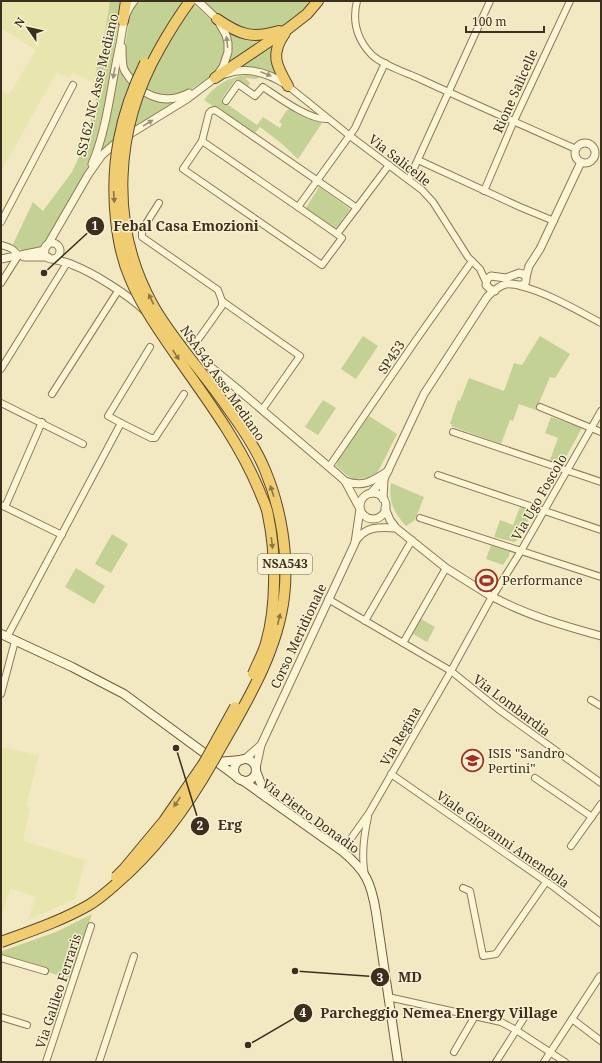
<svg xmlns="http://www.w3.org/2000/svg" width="602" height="1063" font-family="'Noto Serif',serif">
<rect width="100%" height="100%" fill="#f2e9c2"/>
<g fill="#e8e5af">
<polygon points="1,1 110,1 101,56 97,61 95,84 73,72 69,78 57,72 1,171 1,93 2,91 9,95 36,50 1,28"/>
<polygon points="3,747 39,755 26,806 30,808 23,841 85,860 75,899 28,920 36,897 10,888 1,919 1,753"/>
</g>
<g fill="#c3d195">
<path d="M110,1H122L103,117L95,152L89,166L49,238C44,244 33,254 24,251C20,250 16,247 12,246L33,202L43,211L72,172L85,144L99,86L95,84L97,61L101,56Z"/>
<polygon points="137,1 189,1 199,9 217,26 222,33 225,41 226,52 223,61 217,72 190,90 170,96 155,95 146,91 131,76 126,65 124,54 130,14"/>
<polygon points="204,1 313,1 302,12 281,27 276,29 260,34 227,23"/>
<polygon points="228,30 264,39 229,63 231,52"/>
<polygon points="275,42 274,69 276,74 256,68 238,67"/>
<path d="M119,61C129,98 146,98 180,101L113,141L100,151Z"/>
<path d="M247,75L259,77L257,79L245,78L250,83L248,87L238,80H235L221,100L257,125L263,117L280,128L282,124L279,122L287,110L290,109L322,123L298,159L281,143L260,127L255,133H252L204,100C215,85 228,77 247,75Z"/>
<polygon points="319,187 350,209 337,227 335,228 306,208"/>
<polygon points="363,336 378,346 356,379 341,369"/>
<polygon points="540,336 570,354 555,378 550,377 536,410 519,404 513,421 510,420 501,444 451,426 452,424 450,424 458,400 460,401 469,378 504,391 514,363 522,365"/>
<polygon points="323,400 336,408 318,435 305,427"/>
<polygon points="369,416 397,434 380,468 376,474 369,478 355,479 348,476 336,466 338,460"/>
<polygon points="551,417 582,428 562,464 550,460 558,438 545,433"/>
<path d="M391,483L424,497L415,520L406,526C394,513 388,501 391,483Z"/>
<polygon points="520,507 532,511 533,513 516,541 514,542 494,537 500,520 513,525"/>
<polygon points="112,534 128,544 111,573 95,564"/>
<polygon points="491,545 510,551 509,556 503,565 486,559"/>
<polygon points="76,568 105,586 94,604 65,587"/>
<polygon points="421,619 435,627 427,642 413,634"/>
<polygon points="92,914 70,979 48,972 48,968 1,955 2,951 56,932"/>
</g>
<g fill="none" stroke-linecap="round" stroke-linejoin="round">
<defs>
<g id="minor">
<path d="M357,1C352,21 357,39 371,54C380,64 407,73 420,79C472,103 524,126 576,149"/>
<polyline points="385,63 355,128 298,207 202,141 183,169 322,265 342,238 337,234 389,165"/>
<polyline points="288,86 350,136 422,190 433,202 468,257 480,269 486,282"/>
<path d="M226,101L238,84L255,96L263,87C278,97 309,120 327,119"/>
<polyline points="202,141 209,113 211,111 215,110 357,208"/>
<polyline points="418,160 520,207 554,221"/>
<polyline points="409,179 490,1"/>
<polyline points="484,191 513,123 570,1"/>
<polyline points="159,203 142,230 142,237 218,290 222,301 222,306 190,351"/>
<polyline points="298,207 337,234"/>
<polyline points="1,222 73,85"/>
<path d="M1,245C9,247 15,249 18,256L1,283"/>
<path d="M520,286C544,291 579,311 601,323"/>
<polyline points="222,301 300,356 262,410"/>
<polyline points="1,369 67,263"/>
<polyline points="52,394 118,291"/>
<polyline points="1,403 83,444"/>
<polyline points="540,407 601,432"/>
<polyline points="121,423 108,416 150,347"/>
<polyline points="453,432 601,482"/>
<polyline points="329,467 416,340 472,261"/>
<polyline points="438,475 601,530"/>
<polyline points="1,505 62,535"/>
<polyline points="5,507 42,422"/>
<polyline points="420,518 601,577"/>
<polyline points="494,594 521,551 601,411"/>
<polyline points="328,599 451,671 369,813 342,851"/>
<polyline points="490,600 451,671 498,709 601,783"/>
<polyline points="365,621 412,540"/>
<polyline points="7,637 121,423 151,438 155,438 184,394"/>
<polyline points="403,643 446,568"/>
<polyline points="1,694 15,641"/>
<polyline points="591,700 601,706"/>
<polyline points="391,774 554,887 601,923"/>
<polyline points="535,778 592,817"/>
<polyline points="571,846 601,804"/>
<path d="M365,875C361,856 364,835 368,817"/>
<polyline points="463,888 470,891 483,956 496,954 546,882"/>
<polyline points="1,958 45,971"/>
<polyline points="388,997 501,1022 516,1030 565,1062"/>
<polyline points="1,1017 27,1025"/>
<polyline points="572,1019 601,1041"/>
<polyline points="454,1052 475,1016"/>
<polyline points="46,1062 91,926"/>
<polyline points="99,1062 134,956"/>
<polyline points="496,1062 529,1010"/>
<polyline points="544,1062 600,976 601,976"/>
</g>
<g id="tertiary">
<path d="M122,47C122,53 122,60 123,66C124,72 129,77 133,82C148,99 169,104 189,93"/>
<path d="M225,74C247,66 267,72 287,85"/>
<circle cx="585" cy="153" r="10"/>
<path d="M92,164C108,127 111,83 120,44C123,28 123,14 134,1"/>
<circle cx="52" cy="251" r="8"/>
<polyline points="47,246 88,175 102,155 117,142 187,99 215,78 223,67 228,52 228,43 226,35 217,19 198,1"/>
<polyline points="24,257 48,257"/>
<polyline points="1,259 45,250"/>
<path d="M53,259C59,261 67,262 73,265C94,273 128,295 144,310"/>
<polyline points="526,277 529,266 540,249 581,162"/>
<polyline points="185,346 240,391 336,473 345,481 360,509 355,543 261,745 256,768"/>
<path d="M345,481C363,488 373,481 388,471"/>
<circle cx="373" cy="506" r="13"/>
<path d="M371,493L384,479L424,394L487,297C492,292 499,286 506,284C514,282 527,291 526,277L523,274L519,273L506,278L491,276L487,279L486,285L490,289L495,291"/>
<polyline points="383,499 384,479"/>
<polyline points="385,508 390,520 396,528 446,568 489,595"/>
<path d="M355,542C365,526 379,527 396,528"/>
<path d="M495,598C529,616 565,626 601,636"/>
<polyline points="245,759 261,745"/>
</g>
<g id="secondary">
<polyline points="1,634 72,667 124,694 237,777"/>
<circle cx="245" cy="770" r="11"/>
<polyline points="217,762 241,760"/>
<polyline points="256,771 266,797"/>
<path d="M242,780L342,851C366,871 371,882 376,912L398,1062"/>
</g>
<g id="trunk">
<path d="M217,19C240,35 252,39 279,31"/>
<polyline points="123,21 126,1"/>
<path d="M285,33C270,54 276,65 288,86"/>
<polyline points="215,78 289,28 307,14 318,1"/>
</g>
</defs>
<use href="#minor" stroke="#8e7a57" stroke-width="8"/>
<use href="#tertiary" stroke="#8e7a57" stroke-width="9"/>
<use href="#secondary" stroke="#6f5b3a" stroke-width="10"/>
<use href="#trunk" stroke="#5b472c" stroke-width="12"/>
<use href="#minor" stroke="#fcf5d6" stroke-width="6"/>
<use href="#tertiary" stroke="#fcf5d6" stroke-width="7"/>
<use href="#secondary" stroke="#fcf5d6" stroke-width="8"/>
<use href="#trunk" stroke="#f0cd71" stroke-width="10"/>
<defs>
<g id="trunk-bridge">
<path d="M145,63C120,114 110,164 116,220C118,239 122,260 130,278C143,310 167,342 187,371C214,409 241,447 259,490C262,498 267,507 268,515C276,553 277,606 266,643C263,654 257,664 253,674"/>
<polyline points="116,877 124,869 164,821 204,763 235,707"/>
<path d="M1,942C31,931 61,921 89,905C99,899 107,892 116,884C157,849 190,803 216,756C244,706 277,655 284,597C289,555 281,508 265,470C256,448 241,426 227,407C204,373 174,342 154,307C108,226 114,128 160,48C169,32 179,16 190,1"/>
</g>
</defs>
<use href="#trunk-bridge" stroke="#5b472c" stroke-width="12" stroke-linecap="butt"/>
<use href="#trunk-bridge" stroke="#f0cd71" stroke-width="10"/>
</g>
<defs><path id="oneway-solid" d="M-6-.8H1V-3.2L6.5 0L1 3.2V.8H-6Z"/></defs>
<g fill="#9c927a">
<use href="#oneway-solid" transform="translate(227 42) rotate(-97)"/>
<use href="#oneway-solid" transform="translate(114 73) rotate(100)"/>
<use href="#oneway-solid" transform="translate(266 74) rotate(21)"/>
<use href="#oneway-solid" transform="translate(148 123) rotate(-31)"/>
</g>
<g fill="#8d7643">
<use href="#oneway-solid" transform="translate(114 197) rotate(86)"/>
<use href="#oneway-solid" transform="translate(151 299) rotate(-116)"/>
<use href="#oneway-solid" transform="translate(176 355) rotate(57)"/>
<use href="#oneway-solid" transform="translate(272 491) rotate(-108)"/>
<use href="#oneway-solid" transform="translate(272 543) rotate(83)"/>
<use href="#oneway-solid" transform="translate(279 619) rotate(-77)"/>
<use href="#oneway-solid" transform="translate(177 802) rotate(124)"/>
</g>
<defs>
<symbol id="stadium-ring" viewBox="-11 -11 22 22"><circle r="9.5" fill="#f8f2d2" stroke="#a22f22" stroke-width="1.5"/><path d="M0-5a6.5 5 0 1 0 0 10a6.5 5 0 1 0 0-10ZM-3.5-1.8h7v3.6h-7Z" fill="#a22f22"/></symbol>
<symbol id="school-ring" viewBox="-11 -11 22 22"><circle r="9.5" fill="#f8f2d2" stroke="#a22f22" stroke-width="1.5"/><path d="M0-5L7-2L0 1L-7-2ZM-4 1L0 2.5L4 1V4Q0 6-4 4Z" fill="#a22f22"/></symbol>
</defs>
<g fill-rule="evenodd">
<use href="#stadium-ring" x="474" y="568" width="25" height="25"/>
<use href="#school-ring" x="460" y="748" width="25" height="25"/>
</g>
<g text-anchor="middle" stroke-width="3" stroke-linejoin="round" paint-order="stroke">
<rect fill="#f8f2d2" stroke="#746a53" stroke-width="1" x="258" y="554" width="54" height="20" rx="3"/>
<g font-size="12" font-weight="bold" fill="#3c2f1d">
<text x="285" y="568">NSA543</text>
</g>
<g font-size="13" fill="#3c2f1d" stroke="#f8f2d2">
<text transform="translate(97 85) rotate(-77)" y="5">SS162 NC Asse Mediano</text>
<text transform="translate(515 91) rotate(-66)" y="5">Rione Salicelle</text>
<text transform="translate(400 160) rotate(38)" y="5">Via Salicelle</text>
<text transform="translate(391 357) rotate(-56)" y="5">SP453</text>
<text transform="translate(223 383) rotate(55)" y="5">NSA543 Asse Mediano</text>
<text transform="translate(539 497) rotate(-60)" y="5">Via Ugo Foscolo</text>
<text transform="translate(298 636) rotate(-65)" y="5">Corso Meridionale</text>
<text transform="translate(512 705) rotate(37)" y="5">Via Lombardia</text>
<text transform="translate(400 736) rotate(-60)" y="5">Via Regina</text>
<text transform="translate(311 816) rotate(36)" y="5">Via Pietro Donadio</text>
<text transform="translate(503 839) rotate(35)" y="5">Viale Giovanni Amendola</text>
<text transform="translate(58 991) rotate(-72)" y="5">Via Galileo Ferraris</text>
</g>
<g font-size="13" fill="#3c2f1d" stroke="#f8f2d2" text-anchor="start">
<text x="502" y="585">Performance</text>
<text x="488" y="758">ISIS "Sandro<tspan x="488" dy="15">Pertini"</tspan></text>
</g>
</g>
<path fill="none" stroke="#3c2f1d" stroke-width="1.5" d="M44 273L95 226M176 748L200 826M295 971L380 977M248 1045L303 1013"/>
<g fill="#3c2f1d" stroke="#f8f2d2" stroke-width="1.5">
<circle cx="44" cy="273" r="4"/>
<circle cx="176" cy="748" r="4"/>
<circle cx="295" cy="971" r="4"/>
<circle cx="248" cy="1045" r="4"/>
<circle cx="95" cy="226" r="10"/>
<circle cx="200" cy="826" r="10"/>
<circle cx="380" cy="977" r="10"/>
<circle cx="303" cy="1013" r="10"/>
</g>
<g font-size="12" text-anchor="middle" font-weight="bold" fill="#fff">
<text x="95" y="230">1</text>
<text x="200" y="830">2</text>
<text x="380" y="982">3</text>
<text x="303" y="1017">4</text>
</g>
<g font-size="14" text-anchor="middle" font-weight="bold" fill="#3c2f1d" stroke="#f8f2d2" stroke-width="3" stroke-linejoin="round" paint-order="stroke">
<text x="186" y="231">Febal Casa Emozioni</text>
<text x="230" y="830">Erg</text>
<text x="410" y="982">MD</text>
<text x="439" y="1018">Parcheggio Nemea Energy Village</text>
</g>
<rect width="602" height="1063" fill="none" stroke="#3c2f1d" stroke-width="4"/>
<g transform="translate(28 28) rotate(304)" stroke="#f8f2d2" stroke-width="3" paint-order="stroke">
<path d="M0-3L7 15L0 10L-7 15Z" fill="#3c2f1d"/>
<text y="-6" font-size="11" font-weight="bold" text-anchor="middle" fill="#3c2f1d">N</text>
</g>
<path d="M466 26v6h78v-6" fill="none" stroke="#3c2f1d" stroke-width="2"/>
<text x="472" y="26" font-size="12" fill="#3c2f1d" stroke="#f8f2d2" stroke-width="3" paint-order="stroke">100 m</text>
</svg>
